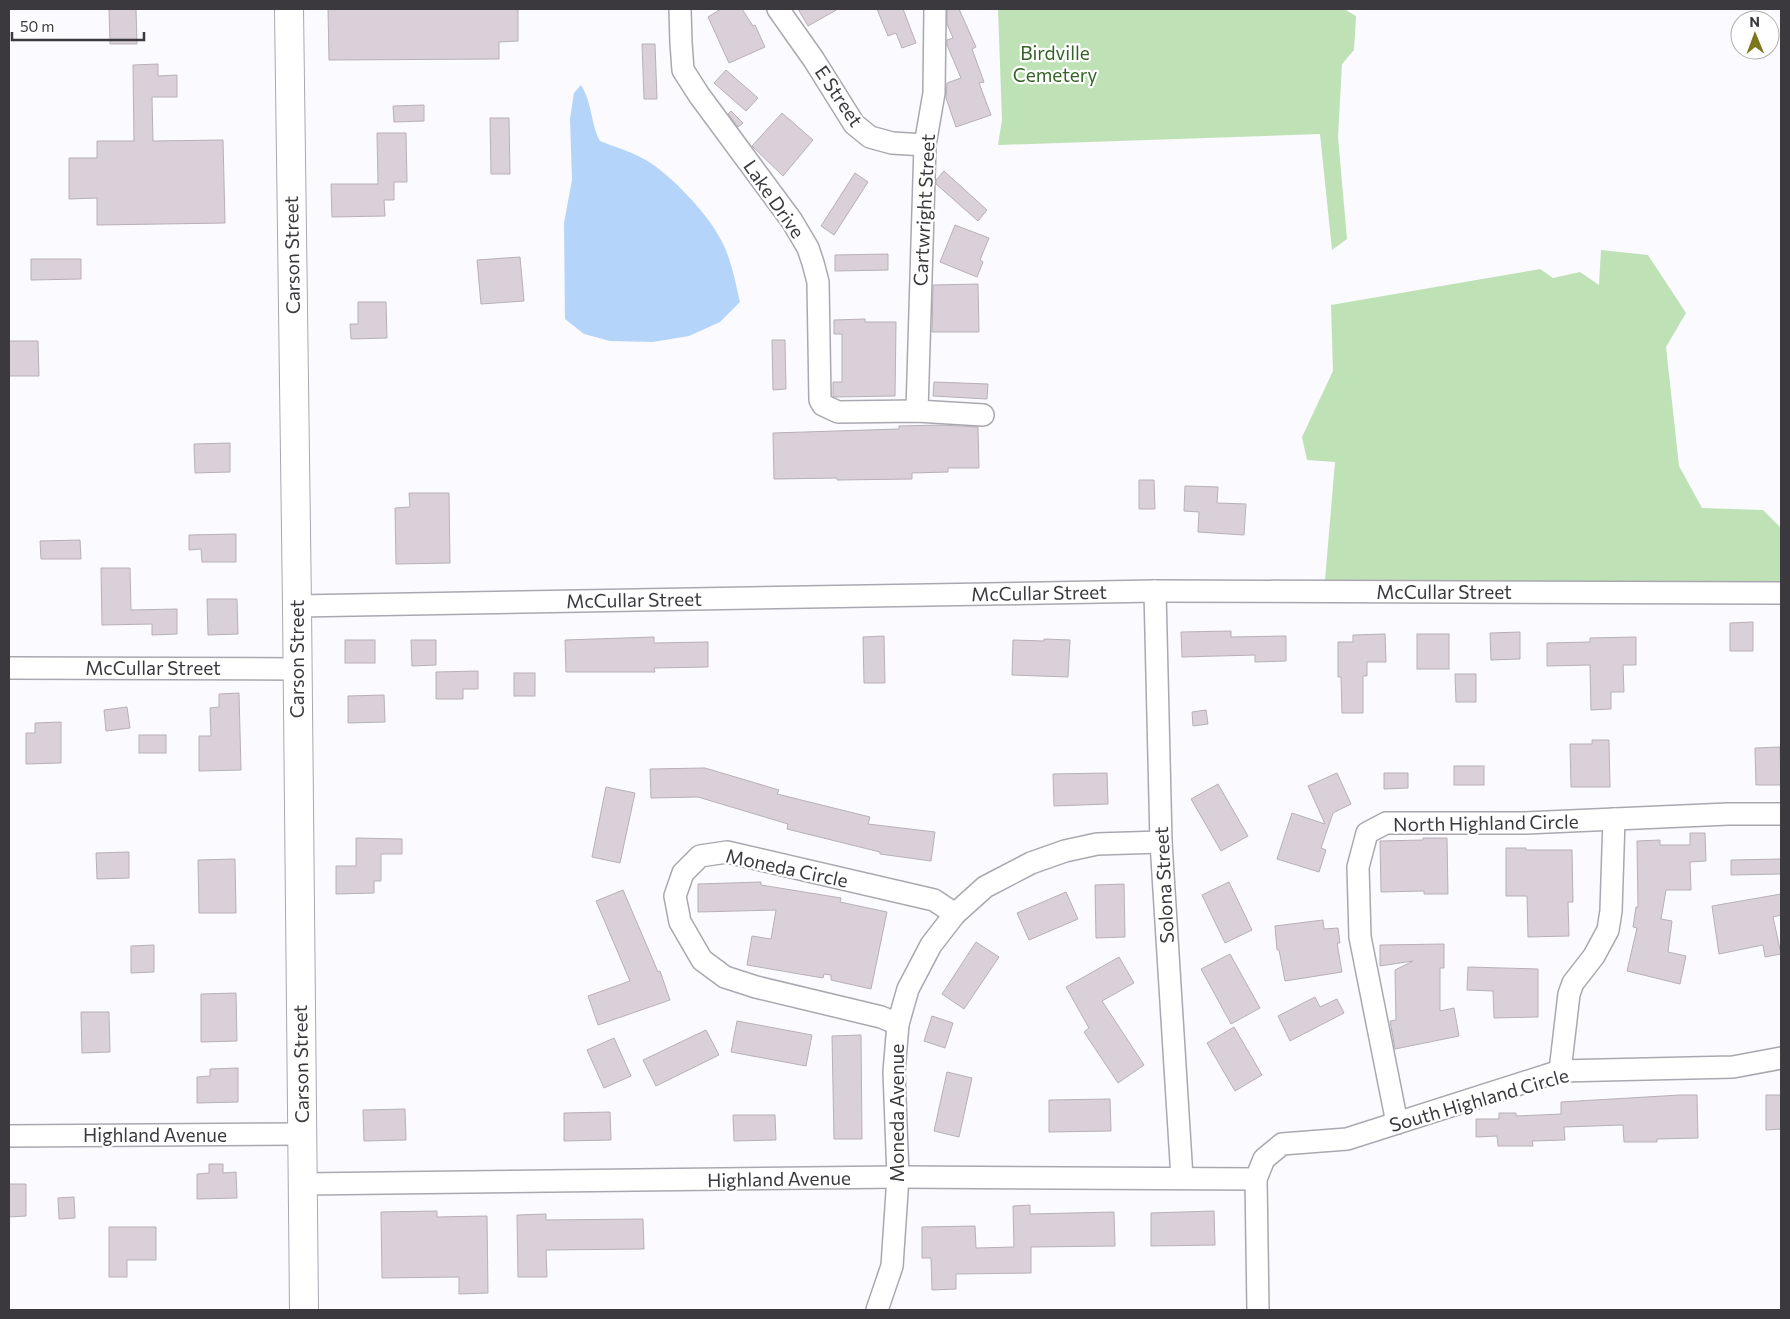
<svg xmlns="http://www.w3.org/2000/svg" width="1790" height="1319" font-family="Commissioner,sans-serif">
<rect width="100%" height="100%" fill="#fbfafe"/>
<g fill="#bfe1b6">
<polygon points="998,9 1344,9 1356,16 1354,50 1342,64 1338,137 1347,239 1332,250 1320,134 998,145 1002,120"/>
<polygon points="1601,250 1648,255 1686,313 1666,347 1679,466 1702,508 1763,510 1781,528 1781,593 1324,592 1335,462 1307,460 1302,437 1333,371 1331,305 1540,269 1553,278 1580,272 1599,285"/>
</g>
<path fill="#b5d4fa" d="M581,85C593,105 590,122 600,141C615,147 632,152 646,160C670,174 709,215 721,240C731,258 735,281 740,302L720,322L689,336L653,342L610,341L584,334L565,319L564,223L572,180L570,119L574,93Z"/>
<g fill="#d9d0d9" stroke="#b8b0b8">
<polygon points="109,9 136,9 137,44 110,44"/>
<polygon points="328,9 518,9 518,41 499,42 499,59 329,60"/>
<polygon points="721,9 742,9 753,26 755,25 765,47 729,63 708,17"/>
<polygon points="798,9 838,9 808,26"/>
<polygon points="877,9 903,9 916,43 902,48 896,33 888,36"/>
<polygon points="947,9 959,9 976,47 972,49 984,82 979,83 991,115 956,127 946,98 947,83 961,78 947,45 947,40 953,38 947,24"/>
<polygon points="642,44 655,44 657,99 644,99"/>
<polygon points="158,64 158,76 177,75 177,97 152,97 153,141 223,140 225,223 97,225 97,198 69,199 69,158 97,158 97,141 134,141 133,65"/>
<polygon points="726,70 758,98 746,111 714,83"/>
<polygon points="424,105 424,121 394,122 393,106"/>
<polygon points="731,111 743,123 738,127 728,114"/>
<polygon points="782,113 813,140 783,176 752,146"/>
<polygon points="490,118 509,118 510,174 491,174"/>
<polygon points="377,133 406,133 407,182 394,182 394,200 384,200 385,216 332,217 331,184 378,184"/>
<polygon points="944,171 987,210 978,221 936,184 936,180"/>
<polygon points="855,173 868,182 834,235 821,226"/>
<polygon points="955,225 989,238 980,260 983,262 977,277 940,262"/>
<polygon points="888,254 888,270 835,271 835,255"/>
<polygon points="520,257 524,301 481,304 477,260"/>
<polygon points="31,259 81,259 81,279 31,280"/>
<polygon points="978,284 979,332 932,332 933,285"/>
<polygon points="358,302 386,302 387,338 351,339 350,324 358,324"/>
<polygon points="865,319 865,322 896,322 895,396 835,397 833,396 833,382 842,382 842,334 834,334 834,320"/>
<polygon points="772,340 785,340 786,389 773,390"/>
<polygon points="9,341 38,341 39,376 9,376"/>
<polygon points="934,382 988,384 987,399 933,396"/>
<polygon points="941,425 978,427 979,468 948,468 948,472 912,473 912,479 837,480 837,478 774,479 773,433 899,429 899,426"/>
<polygon points="230,443 230,472 195,473 194,444"/>
<polygon points="1139,480 1154,480 1155,509 1139,509"/>
<polygon points="1185,486 1218,487 1217,503 1246,504 1244,535 1198,532 1199,512 1184,511"/>
<polygon points="409,493 449,493 450,563 396,564 395,508 410,507"/>
<polygon points="236,534 236,562 202,562 201,549 189,550 189,535"/>
<polygon points="80,540 81,559 41,559 40,541"/>
<polygon points="101,568 130,568 131,610 177,609 177,634 152,635 152,624 102,625"/>
<polygon points="207,599 237,599 238,634 208,635"/>
<polygon points="1753,622 1753,651 1730,651 1730,623"/>
<polygon points="1231,631 1231,637 1286,636 1286,661 1255,662 1255,655 1182,657 1181,632"/>
<polygon points="1520,632 1520,659 1491,660 1490,633"/>
<polygon points="1385,634 1386,662 1367,662 1367,676 1363,676 1363,713 1342,713 1341,677 1338,677 1338,642 1353,642 1353,635"/>
<rect x="1417" y="634" width="32" height="35"/>
<polygon points="884,636 885,683 864,683 863,637"/>
<polygon points="654,637 654,643 708,642 708,667 654,668 655,672 566,672 565,640"/>
<polygon points="1636,637 1636,665 1623,665 1624,692 1611,692 1611,709 1591,710 1590,665 1547,666 1547,643 1590,642 1590,638"/>
<polygon points="1044,639 1070,640 1068,677 1012,675 1013,640 1044,641"/>
<rect x="345" y="640" width="30" height="23"/>
<polygon points="411,640 436,640 436,665 412,666"/>
<polygon points="478,671 478,689 463,689 463,699 436,699 436,672"/>
<rect x="514" y="673" width="21" height="23"/>
<polygon points="1455,674 1476,674 1476,702 1456,702"/>
<polygon points="239,693 241,770 199,771 199,736 211,736 210,708 219,707 219,694"/>
<polygon points="384,695 385,722 348,723 348,696"/>
<polygon points="127,707 130,728 106,731 104,710"/>
<polygon points="1206,710 1208,724 1193,726 1192,712"/>
<polygon points="61,722 61,763 26,764 26,733 35,733 35,723"/>
<rect x="139" y="735" width="27" height="18"/>
<polygon points="1592,740 1609,740 1610,787 1571,787 1570,744 1592,744"/>
<polygon points="1780,747 1781,785 1756,785 1755,748"/>
<rect x="1454" y="766" width="30" height="19"/>
<polygon points="705,768 779,790 777,794 870,817 868,824 935,832 931,861 880,854 880,852 787,829 788,824 698,797 651,798 650,769"/>
<polygon points="1107,773 1108,804 1054,806 1053,774"/>
<polygon points="1337,773 1351,804 1333,813 1321,848 1326,850 1319,872 1277,859 1292,813 1325,824 1308,786"/>
<polygon points="1384,773 1408,773 1408,788 1384,789"/>
<polygon points="1218,784 1248,836 1221,851 1191,799"/>
<polygon points="606,787 635,793 620,863 592,857"/>
<polygon points="1690,833 1705,833 1706,861 1690,862 1691,890 1666,890 1661,919 1672,921 1668,952 1686,956 1680,984 1627,971 1637,928 1633,927 1636,907 1638,907 1637,841 1660,840 1660,845 1690,845"/>
<polygon points="356,838 402,839 402,854 381,854 381,881 374,881 374,893 336,894 336,866 356,866"/>
<polygon points="1423,838 1447,838 1448,894 1424,894 1424,891 1381,892 1380,841 1423,840"/>
<polygon points="1506,848 1526,848 1526,850 1572,850 1573,902 1568,902 1569,936 1528,937 1527,896 1506,896"/>
<polygon points="129,852 129,878 97,879 96,853"/>
<polygon points="235,859 236,913 199,913 198,860"/>
<polygon points="1781,859 1781,874 1731,875 1731,860"/>
<polygon points="761,882 761,885 841,898 840,902 887,912 871,989 831,980 831,975 824,974 823,978 747,965 752,936 771,939 776,910 698,912 698,884"/>
<polygon points="1229,882 1252,930 1225,943 1202,895"/>
<polygon points="1124,884 1125,937 1096,938 1095,885"/>
<polygon points="623,890 658,972 660,971 670,1000 598,1025 588,996 630,981 596,901"/>
<polygon points="1066,892 1078,919 1029,940 1017,913"/>
<polygon points="1781,894 1781,915 1773,917 1781,954 1765,957 1763,945 1719,954 1712,906"/>
<polygon points="1323,920 1324,929 1338,928 1340,943 1337,943 1342,972 1285,981 1279,950 1277,950 1275,926"/>
<polygon points="976,942 999,957 964,1009 942,994"/>
<polygon points="1444,944 1444,968 1440,968 1440,1011 1454,1008 1459,1036 1395,1049 1390,1021 1396,1020 1395,970 1413,961 1380,966 1380,945"/>
<polygon points="154,945 154,972 131,973 131,946"/>
<polygon points="1230,954 1260,1008 1231,1024 1201,969"/>
<polygon points="1119,957 1134,983 1102,1001 1144,1065 1118,1083 1084,1032 1089,1028 1066,987"/>
<polygon points="1468,967 1538,969 1538,1017 1494,1018 1493,991 1467,990"/>
<polygon points="236,993 237,1041 201,1042 201,994"/>
<polygon points="1315,997 1320,1007 1337,999 1344,1013 1290,1041 1278,1016"/>
<polygon points="81,1012 109,1012 110,1052 82,1053"/>
<polygon points="932,1016 953,1023 945,1048 924,1041"/>
<polygon points="737,1021 812,1035 806,1066 731,1052"/>
<polygon points="1234,1027 1262,1075 1235,1091 1207,1043"/>
<polygon points="706,1030 719,1055 656,1086 643,1060"/>
<polygon points="861,1035 862,1139 834,1139 832,1036"/>
<polygon points="614,1038 631,1076 604,1088 587,1050"/>
<polygon points="238,1068 238,1102 197,1103 197,1077 210,1076 210,1069"/>
<polygon points="947,1072 972,1078 959,1137 934,1131"/>
<polygon points="1680,1095 1697,1095 1698,1138 1657,1139 1657,1142 1624,1142 1623,1125 1564,1127 1565,1140 1532,1141 1533,1146 1498,1146 1497,1136 1476,1137 1476,1119 1499,1119 1499,1113 1516,1113 1516,1116 1561,1114 1561,1102"/>
<polygon points="1766,1095 1781,1095 1781,1129 1766,1130"/>
<polygon points="1110,1099 1111,1131 1049,1132 1049,1100"/>
<polygon points="405,1109 406,1140 364,1141 363,1110"/>
<polygon points="610,1112 611,1140 564,1141 564,1113"/>
<polygon points="733,1115 775,1115 776,1140 734,1141"/>
<polygon points="209,1164 223,1164 223,1173 236,1172 237,1198 197,1199 197,1174 209,1173"/>
<polygon points="9,1184 26,1184 26,1216 9,1217"/>
<polygon points="74,1197 75,1218 59,1219 58,1198"/>
<polygon points="1030,1205 1030,1214 1114,1212 1115,1246 1031,1247 1031,1273 956,1274 956,1289 932,1290 931,1258 922,1258 922,1227 975,1226 976,1248 1014,1247 1013,1206"/>
<polygon points="437,1211 437,1217 487,1216 488,1293 459,1294 459,1277 382,1278 381,1212"/>
<polygon points="1214,1211 1215,1245 1151,1246 1151,1213"/>
<polygon points="546,1214 546,1220 643,1219 644,1249 546,1250 547,1277 518,1277 517,1215"/>
<polygon points="109,1227 156,1227 156,1260 127,1260 127,1277 109,1277"/>
</g>
<g fill="none" stroke-linecap="round" stroke-linejoin="round">
<defs>
<g id="street">
<polyline points="680,9 681,43 683,70 699,95 792,221 808,248 813,263 818,282 820,400 823,405 838,412 917,411 983,415"/>
<polyline points="778,9 814,60 854,124 870,137 892,143 925,145"/>
<polyline points="917,411 925,145 934,93 935,9"/>
<polyline points="1155,591 1161,842 1182,1178"/>
<polyline points="297,606 1155,591 1781,593"/>
<polyline points="9,668 297,669"/>
<polyline points="898,1024 881,1017 756,987 725,977 702,960 680,922 675,896 683,873 700,856 727,852 934,900 955,914"/>
<polyline points="1560,1071 1569,994 1573,983 1594,956 1608,930 1611,911 1614,819"/>
<polyline points="1397,1123 1360,937 1358,867 1367,833 1386,823 1525,823 1728,814 1781,814"/>
<polyline points="9,1136 302,1134"/>
<polyline points="303,1184 898,1177 1256,1179"/>
<polyline points="877,1310 892,1266 898,1177 894,1072 898,1024 908,989 931,945 955,914 985,887 1031,863 1065,851 1097,844 1161,842"/>
<polyline points="1258,1310 1256,1179 1264,1159 1282,1144 1347,1139 1560,1071 1733,1067 1781,1058"/>
</g>
<polyline id="secondary" points="289,9 297,606 304,1310"/>
</defs>
<use href="#street" stroke="#aba7b1" stroke-width="24"/>
<use href="#secondary" stroke="#aba7b1" stroke-width="30"/>
<use href="#street" stroke="#fff" stroke-width="21"/>
<use href="#secondary" stroke="#fff" stroke-width="28"/>
</g>
<g text-anchor="middle" stroke-width="4.5" stroke-linejoin="round" paint-order="stroke">
<g font-size="19" fill="#326324" stroke="#fff">
<text x="1055" y="60">Birdville<tspan x="1055" dy="22">Cemetery</tspan></text>
</g>
<g font-size="19" fill="#3b393d" stroke="#fff">
<text transform="translate(839 96) rotate(56)" y="7">E Street</text>
<text transform="translate(774 199) rotate(55)" y="7">Lake Drive</text>
<text transform="translate(924 210) rotate(-87)" y="7">Cartwright Street</text>
<text transform="translate(292 255) rotate(-91)" y="7">Carson Street</text>
<text x="1444" y="599">McCullar Street</text>
<text transform="translate(1039 593) rotate(-1)" y="7">McCullar Street</text>
<text transform="translate(634 600) rotate(-1)" y="7">McCullar Street</text>
<text transform="translate(297 659) rotate(-90)" y="7">Carson Street</text>
<text x="153" y="675">McCullar Street</text>
<text transform="translate(1486 823) rotate(-1)" y="7">North Highland Circle</text>
<text transform="translate(787 868) rotate(12)" y="7">Moneda Circle</text>
<text transform="translate(1164 885) rotate(-93)" y="7">Solona Street</text>
<text transform="translate(301 1064) rotate(-91)" y="7">Carson Street</text>
<text transform="translate(1479 1100) rotate(-16)" y="7">South Highland Circle</text>
<text transform="translate(897 1113) rotate(-90)" y="7">Moneda Avenue</text>
<text x="155" y="1142">Highland Avenue</text>
<text transform="translate(779 1179) rotate(-1)" y="7">Highland Avenue</text>
</g>
</g>
<rect width="1790" height="1319" fill="none" stroke="#3b393d" stroke-width="20"/>
<g transform="translate(1755 35) rotate(359)"><circle r="24" fill="#ffffff" stroke="#b1b0b1"/>
<path d="M0-4L9 19L0 12L-9 19Z" fill="#7b771d"/>
<text y="-8" font-size="14" font-weight="bold" text-anchor="middle" fill="#3b393d">N</text>
</g>
<path d="M12 32v8h132v-8" fill="none" stroke="#3b393d" stroke-width="2.5"/>
<text x="20" y="32" font-size="15" fill="#3b393d" stroke="#ffffff" stroke-width="4" paint-order="stroke">50 m</text>
</svg>
